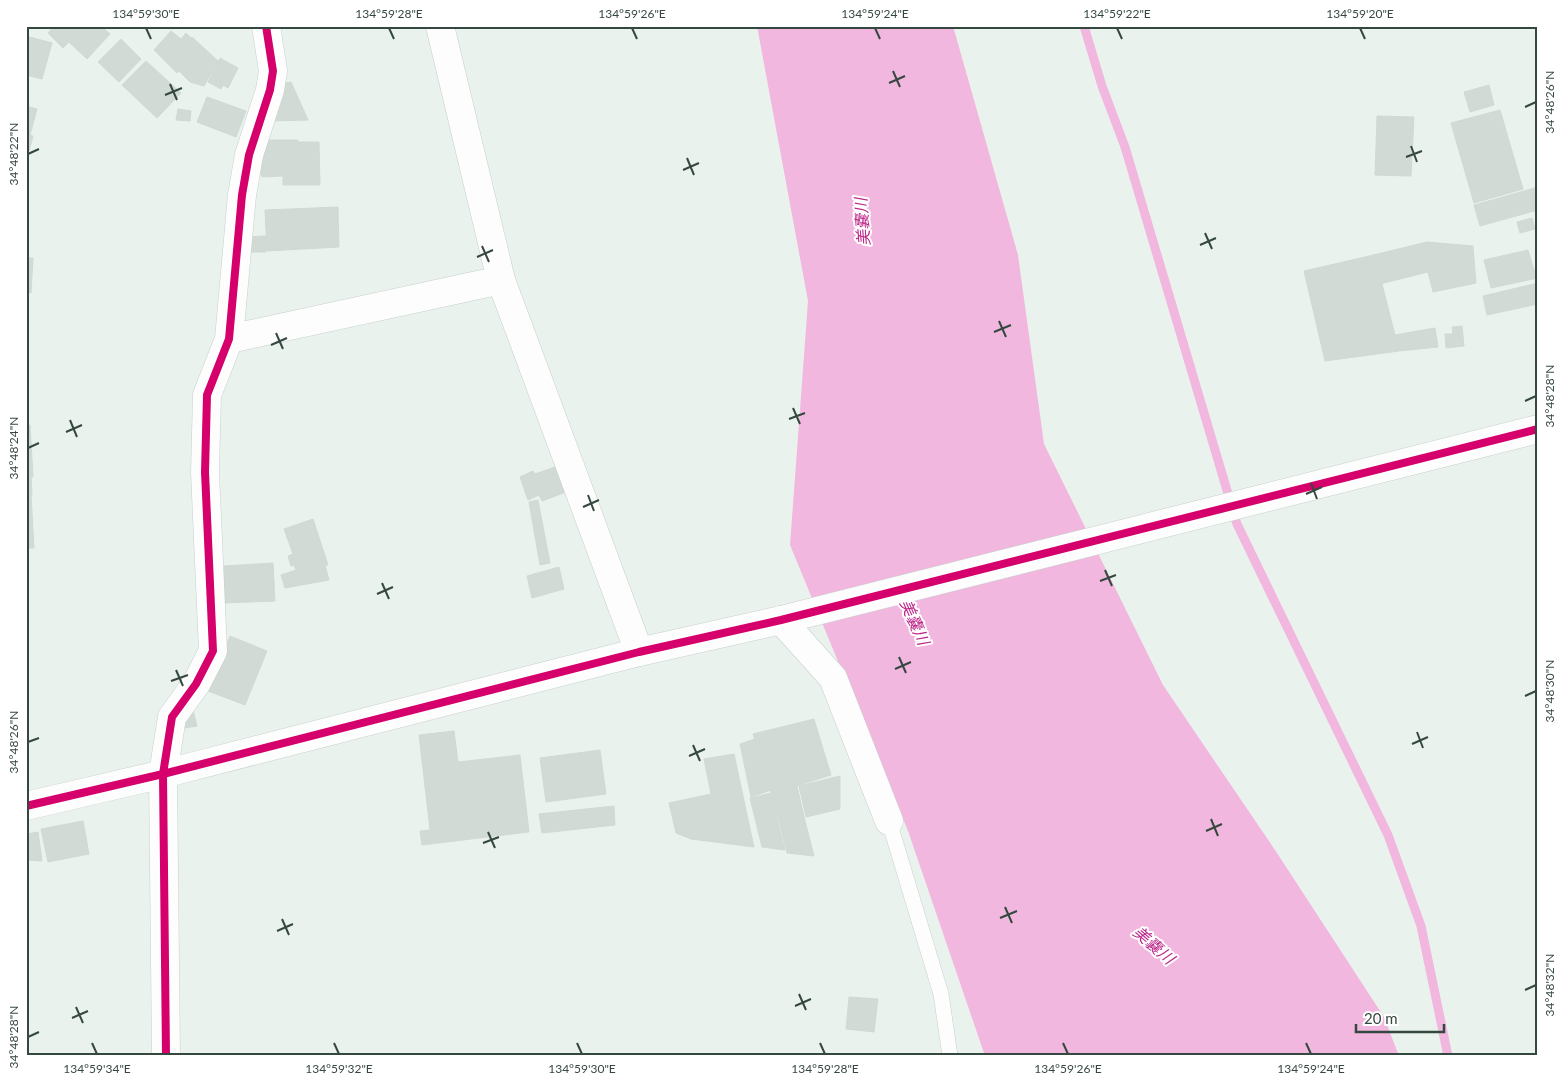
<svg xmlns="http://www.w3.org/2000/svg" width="1564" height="1082" font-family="Lato,'Noto Sans JP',sans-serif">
<rect width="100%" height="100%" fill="#eaf2ee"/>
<polygon fill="#f2b7df" points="757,26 953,26 1018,255 1044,444 1163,685 1275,850 1384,1017 1399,1056 985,1056 908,831 790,545 808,301"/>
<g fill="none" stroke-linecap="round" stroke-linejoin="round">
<polyline stroke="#f2b7df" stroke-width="9" points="1084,26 1102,86 1125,147 1237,524 1388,835 1421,926 1448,1056"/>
</g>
<g fill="#d1dad5" stroke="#d0dad5">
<polygon points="54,26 101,26 110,34 87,59 69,42 63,48 48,33"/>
<polygon points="171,31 181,39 186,33 191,38 192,37 218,61 204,86 190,82 179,71 177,73 154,50"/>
<polygon points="26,36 52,43 42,79 26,75"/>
<polygon points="121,39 141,59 119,82 98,62"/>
<polygon points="220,58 238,68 228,88 223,85 221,89 208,82"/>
<polygon points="146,61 181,93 157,118 122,85"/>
<polygon points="291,82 308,120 270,121 279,84"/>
<polygon points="1489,85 1494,105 1470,112 1464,92"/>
<polygon points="207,97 246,111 236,137 197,122"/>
<polygon points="26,106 37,109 30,135 26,134"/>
<polygon points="178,109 191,111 190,121 176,120"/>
<polygon points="1500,110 1523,189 1474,203 1451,123"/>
<polygon points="1377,116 1414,117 1411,176 1375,175"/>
<polygon points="26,134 33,136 29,151 26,150"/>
<polygon points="261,140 298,140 298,142 319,142 320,185 283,185 283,176 262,177 262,175 254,174"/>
<polygon points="1538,187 1538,210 1480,226 1474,205"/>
<polygon points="338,207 339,247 267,251 265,210"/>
<polygon points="1532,218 1535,229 1520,233 1517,222"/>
<polygon points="266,236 266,252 245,252 245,237"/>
<polygon points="1427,242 1473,246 1476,283 1433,292 1428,272 1372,286 1365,257"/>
<polygon points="1528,250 1534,270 1538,270 1538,278 1491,288 1484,260"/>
<polygon points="1365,257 1372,286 1382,284 1399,351 1325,361 1304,271"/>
<polygon points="26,258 33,258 31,293 26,291"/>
<polygon points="1538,283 1538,304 1487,315 1483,296"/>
<polygon points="1462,326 1464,346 1446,348 1445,334 1453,334 1452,327"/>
<polygon points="1435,328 1438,347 1399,351 1395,335"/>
<polygon points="30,425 33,477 26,477 26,426"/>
<polygon points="555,467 566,492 542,501 539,495 528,500 520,477 533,471 535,474"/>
<polygon points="26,477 31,477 32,495 26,495"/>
<polygon points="26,495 31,495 34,548 26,548"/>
<polygon points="538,500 550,563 540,565 529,502"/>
<polygon points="313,519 328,565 325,565 329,580 285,588 281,575 296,570 294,565 291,566 288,556 293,554 284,529"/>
<polygon points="273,563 275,601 225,603 223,566"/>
<polygon points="559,567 564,589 532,598 527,576"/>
<polygon points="230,636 267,651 245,705 208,691"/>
<polygon points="191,702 197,726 185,728 182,714"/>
<polygon points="814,719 831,775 790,788 792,798 774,803 753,734"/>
<polygon points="454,731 458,762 520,755 529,832 422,845 420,831 430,830 419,735"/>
<polygon points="755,739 771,790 751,797 740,744"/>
<polygon points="600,750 606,794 546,802 540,758"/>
<polygon points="734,754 754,847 691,839 676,833 669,803 711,794 704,759"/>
<polygon points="840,776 840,809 806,817 799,786"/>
<polygon points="797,786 804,817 780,824 774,803 792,798 790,788"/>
<polygon points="771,793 785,850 762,847 750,798"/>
<polygon points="614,806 615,825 542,833 539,814"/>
<polygon points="804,817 814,856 787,853 780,824"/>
<polygon points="83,821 89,854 48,862 41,829"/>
<polygon points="38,832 42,861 26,860 26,834"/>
<polygon points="849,997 878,999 874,1032 846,1029"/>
</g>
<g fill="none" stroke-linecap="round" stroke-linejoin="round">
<defs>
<polyline id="service" points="889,821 941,994 950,1056"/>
<g id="minor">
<polyline points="440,26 501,280 639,652"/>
<polyline points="229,339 501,280"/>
<polyline points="781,620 833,678 889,821"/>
<polyline points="166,1056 163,774 172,717 196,684 213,651 205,472 207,395 229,339 242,195 249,155 270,90 273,71 266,26"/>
</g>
<polyline id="tertiary" points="26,806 163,774 639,652 781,620 1538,429"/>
</defs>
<use href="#service" stroke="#c7d0cc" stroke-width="16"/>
<use href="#minor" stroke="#c7d0cc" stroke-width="29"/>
<use href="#tertiary" stroke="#c7d0cc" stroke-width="29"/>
<use href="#service" stroke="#fcfdfc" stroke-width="15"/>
<use href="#minor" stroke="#fcfdfc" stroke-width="28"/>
<use href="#tertiary" stroke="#fcfdfc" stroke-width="28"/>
<defs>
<g id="cycleway">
<polyline points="26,806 163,774 639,652 781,620 1538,429"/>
<polyline points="166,1056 163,774 172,717 196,684 213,651 205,472 207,395 229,339 242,195 249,155 270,90 273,71 266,26"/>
</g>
</defs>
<use href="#cycleway" stroke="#fff" stroke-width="11"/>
<use href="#cycleway" stroke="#d6006c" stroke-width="8"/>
</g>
<path fill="none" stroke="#35483f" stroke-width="2" d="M146,28L151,39M389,28L394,39M632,28L637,39M875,28L880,39M1117,28L1122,39M1360,28L1365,39M893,71L900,87M889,83L905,76M170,84L177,100M165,95L182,88M1525,107L1536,102M1411,146L1417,162M28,154L39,149M1406,157L1422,151M687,158L694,175M683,170L699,163M1205,233L1212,249M1200,245L1216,238M482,246L489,262M477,257L493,250M999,321L1006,337M994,332L1011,325M276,333L283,349M271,345L287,338M1525,401L1536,396M793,408L800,424M789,419L805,413M70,420L77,437M66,432L82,425M28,448L39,443M1311,483L1317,499M1306,494L1322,487M588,495L594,511M583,507L599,500M1105,570L1112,586M1100,581L1116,575M382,583L389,599M377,594L393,587M899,657L906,673M895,669L911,662M176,670L183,686M171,681L188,675M1525,696L1536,691M1417,732L1423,748M28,742L39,738M1412,744L1428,737M693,745L700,761M689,756L705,749M1211,819L1218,836M1206,831L1222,824M488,832L495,848M483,843L499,837M1005,907L1012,923M1000,918L1017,911M282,919L289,935M277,931L293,924M1525,990L1536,985M799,994L806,1010M795,1006L811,999M76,1007L83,1023M72,1018L88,1011M28,1037L39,1032M92,1043L97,1054M334,1043L339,1054M577,1043L582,1054M820,1043L825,1054M1063,1043L1068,1054M1306,1043L1311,1054"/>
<g text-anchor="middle" stroke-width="4" stroke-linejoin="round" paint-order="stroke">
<g font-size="16" font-style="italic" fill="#bd2589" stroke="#fff">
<text transform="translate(862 222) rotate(-94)" y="6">美嚢川</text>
<text transform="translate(915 622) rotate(66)" y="6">美嚢川</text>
<text transform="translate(1154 945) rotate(41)" y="6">美嚢川</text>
</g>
</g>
<rect width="1564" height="1082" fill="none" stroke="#ffffff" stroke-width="55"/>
<path d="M1356 1024v8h88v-8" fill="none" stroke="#35483f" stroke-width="2.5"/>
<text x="1364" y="1024" font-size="15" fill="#35483f" stroke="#ffffff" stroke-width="4" paint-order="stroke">20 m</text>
<rect x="28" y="28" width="1508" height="1026" fill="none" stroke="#35483f" stroke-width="2"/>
<g font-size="12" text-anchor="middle" fill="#35483f">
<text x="146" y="18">134°59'30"E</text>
<text x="389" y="18">134°59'28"E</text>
<text x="632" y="18">134°59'26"E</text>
<text x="875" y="18">134°59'24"E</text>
<text x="1117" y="18">134°59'22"E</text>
<text x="1360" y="18">134°59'20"E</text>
<text transform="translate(1550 102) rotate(-90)" y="4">34°48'26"N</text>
<text transform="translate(14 154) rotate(-90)" y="4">34°48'22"N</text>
<text transform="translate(1550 396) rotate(-90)" y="4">34°48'28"N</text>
<text transform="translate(14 448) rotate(-90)" y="4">34°48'24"N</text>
<text transform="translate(1550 691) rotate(-90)" y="4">34°48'30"N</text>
<text transform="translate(14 742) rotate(-90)" y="4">34°48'26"N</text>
<text transform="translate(1550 985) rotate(-90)" y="4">34°48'32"N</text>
<text transform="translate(14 1037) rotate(-90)" y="4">34°48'28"N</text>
<text x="97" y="1073">134°59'34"E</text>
<text x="339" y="1073">134°59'32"E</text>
<text x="582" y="1073">134°59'30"E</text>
<text x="825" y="1073">134°59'28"E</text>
<text x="1068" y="1073">134°59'26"E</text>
<text x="1311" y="1073">134°59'24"E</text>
</g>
</svg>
